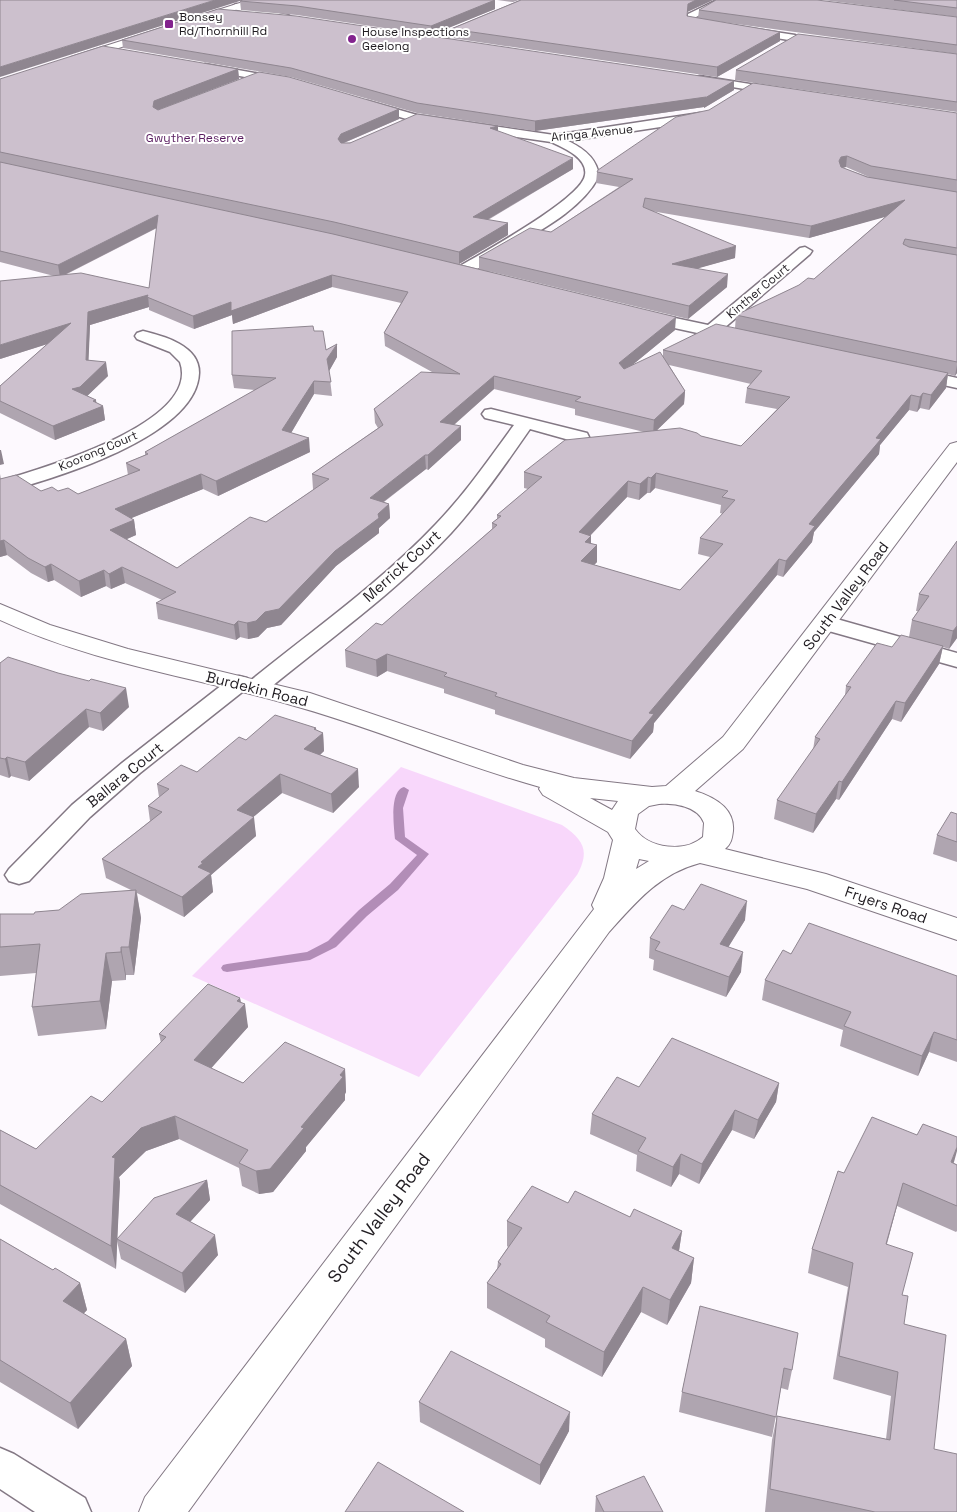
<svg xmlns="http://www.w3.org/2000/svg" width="957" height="1512" font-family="'Space Grotesk',sans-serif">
<rect width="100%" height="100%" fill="#fdf9fe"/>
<path fill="#f8d7fb" d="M401,767L562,825C584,840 590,851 577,875L419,1077L192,976Z"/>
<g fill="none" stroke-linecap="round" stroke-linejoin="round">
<path fill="#b28db7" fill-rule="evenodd" d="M404,787L409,790L403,808L405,837L429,854L398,890L367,916L336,947L310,960L227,972L223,971L221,968L223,965L227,964L307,952L328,941L359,910L390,884L417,855L395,839C394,827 389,791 404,787Z"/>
<defs>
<g id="street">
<polygon points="524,0 537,0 437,42 428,40"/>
<polygon points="717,0 729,0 696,17 696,20 795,35 800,38 795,41 688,24 688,14"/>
<polygon points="236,4 288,15 293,18 288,21 233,9 231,7"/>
<polygon points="205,64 283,78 289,81 283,84 201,69 200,67"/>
<polygon points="700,76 781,89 787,92 781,95 696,81 696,77"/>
<path d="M368,101L417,115L554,135L700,113L706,117L700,121L568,141C583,148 597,158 599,176C580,213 531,235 497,256C486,263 473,273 460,277L455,275L452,272L455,269C478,255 582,199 585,175C588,158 564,148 551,142L416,122L364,106V102Z"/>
<polygon points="805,247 812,251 810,254 723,329 745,334 747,337 745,340 739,342 642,321 634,316 642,311 708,325 800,248"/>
<path d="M143,331C164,336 200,346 199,373C197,437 50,480 0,493V481C40,469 202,423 180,362L170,352L137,339L135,336L137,333Z"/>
<polygon points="913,368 957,378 957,388 907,377 904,373 907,369"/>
<path d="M491,409L587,433L589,437L587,441L580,443L530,429C505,465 480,501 451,533C395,593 328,640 265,692L257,694L249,692L246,689L140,773L90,817L29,881L19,884L9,881L5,875L9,869L72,805L122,763L231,678L239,676L247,678L250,681C313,630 380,583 436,524C465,494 489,459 514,425L485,418L482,414L485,410Z"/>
<polygon points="826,616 957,653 957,667 818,628 815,623 818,618"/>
<polygon points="0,1448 14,1454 85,1498 91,1512 35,1512 0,1489"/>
</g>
<g id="secondary">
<polygon points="249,0 265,0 79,61 75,63 69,59 71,57"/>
<path d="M957,442V462L743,749L695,791C714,797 735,808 733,831C732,839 731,844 725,849L826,874L957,918V940L807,889L700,863C659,874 637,901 609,932L188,1512H139L145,1497L594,909L592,905L604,878L613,840L608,832L543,795L539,789L540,787C456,764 375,728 291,705C194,677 92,663 0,620V604L50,625L128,649L310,693L523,765L574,778L652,787L666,786L723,737L950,444ZM590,798L618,801L612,810ZM659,804C674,803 698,806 704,823L703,837C685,853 649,849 635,829L638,814L649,806ZM639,859L649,861L636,869Z"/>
</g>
</defs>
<use href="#street" stroke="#837884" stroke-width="3"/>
<use href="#secondary" stroke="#837884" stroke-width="2"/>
<use href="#street" fill="#fff" fill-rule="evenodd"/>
<use href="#secondary" fill="#fff" fill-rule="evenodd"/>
</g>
<g fill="#afa5b0" fill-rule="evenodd">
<polygon points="495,0 495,9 431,35 297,15 241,10 240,1"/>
<polygon points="497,0 519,0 513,2"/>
<polygon points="521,0 713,0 687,12 687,16 698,18 699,10 957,17 957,54 707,20 780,41 717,77 451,38 451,29"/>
<polygon points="823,0 957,0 957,17"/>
<polygon points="122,40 734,81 734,90 704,108 704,107 535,131 417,113 291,77 123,48"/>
<polygon points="957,54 957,112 735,80 736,70"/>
<path d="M238,69L239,79L158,110L399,109V119L344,143L498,131L573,169L488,220L508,223V235L459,264L479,269V257L551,232L619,187L596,183L597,172L957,113V373L955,376L948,374L946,388L929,410L920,408L917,412L909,410L880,445L879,454L814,532L812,542L783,577L777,575L754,603L654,723L653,732L630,759L495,714V710L444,693V689L387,671L377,677L346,667L345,650L382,625L492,529V523L497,519V515L528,489L524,488V472L644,432L575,415V409L494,389L454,425L461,440L428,470L426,469L384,502L389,504L390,518L379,528V533L336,566L281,625L267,628L258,637L248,639L240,637L236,640L158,619L156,603L162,600L125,583L111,589L106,586L81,597L54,580L48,582L31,573L7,555L0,557V474L1,479L41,491H58L78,494L128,475L126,463L145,455V452L255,390L234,388L232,375L314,331L326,350L337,357L329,371L332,396L314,394L291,433L310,452L218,496L203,489L131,518L134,520L136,535L127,539L177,568L266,522L314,489H313L312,474L378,428L375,423L374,409L432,372L385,346L384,333L401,303L332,287L233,324L232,315L194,329L149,310V307L90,325L88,360L108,376L87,396L96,400V403L103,406L105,420L55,440L0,413V386L47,344L0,359L54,276L0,262V79ZM846,167L869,177L843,168ZM651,211L809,238L886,216L814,279L736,315L735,328L663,350V356L631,366L675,330L488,271L688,319L727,287L698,268L735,258ZM157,228L149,288L65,275ZM669,365L751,384L747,388L745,403L777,409L741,446L701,436L657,430L684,404L685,391ZM655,488L721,505L720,513L723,514L700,538L698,554L710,557L680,590L594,565L597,562V545L591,544V535L627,497L639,500L647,493H650Z"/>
<polygon points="957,541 957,638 949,649 943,647 939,664 901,722 892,719 839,800 836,799 813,833 774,819 777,800 813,750 815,737 845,695 846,686 892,647 909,637 912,620 918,611 916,611 919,594"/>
<polygon points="0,663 129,707 103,731 89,727 29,781 11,776 9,778 0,775"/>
<polygon points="316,728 316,730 323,733 324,751 320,755 359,787 333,813 282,793 253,817 256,836 211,875 213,892 184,917 137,893 141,918 134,975 126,975 126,980 112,981 106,1029 38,1036 32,1007 36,973 0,976 0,914 34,914 59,910 131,890 106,878 102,859 150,821 148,806 159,797 157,784 197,772 246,740"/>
<polygon points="957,814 957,862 933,854 937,835"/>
<polygon points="684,910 745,920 728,947 741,972 726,997 653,970 654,960 649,958 650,938"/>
<polygon points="791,954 957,976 957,1062 929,1052 918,1076 840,1046 843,1030 762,1000 765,980"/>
<polygon points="240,998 248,1027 211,1068 243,1083 345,1069 346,1092 345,1094 345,1100 306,1147 306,1151 273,1192 259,1194 242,1186 239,1168 179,1139 146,1151 119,1177 120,1182 117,1239 207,1180 210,1200 190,1222 218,1255 185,1293 121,1259 117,1241 116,1269 0,1204 0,1130 36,1149 102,1102 161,1043 159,1034"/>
<polygon points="779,1083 776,1102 754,1139 732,1130 699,1184 679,1174 671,1187 636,1171 637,1155 590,1134 592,1114 639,1087"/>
<polygon points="954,1163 957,1165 957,1231 956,1232 897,1206 887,1244 902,1295 904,1324 934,1449 957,1512 765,1512 772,1440 777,1416 886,1439 891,1396 833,1379 848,1287 808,1273 812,1249 844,1173"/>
<polygon points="568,1203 630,1217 682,1231 679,1251 694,1258 691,1283 667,1325 641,1312 602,1377 545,1347 545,1339 487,1308 487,1283 497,1269 498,1262 508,1247 507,1246 507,1221"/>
<polygon points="0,1239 53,1270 80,1283 87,1310 83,1314 126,1339 132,1366 78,1429 0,1382"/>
<polygon points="700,1306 792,1370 788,1390 781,1388 772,1437 679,1412 682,1392"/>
<polygon points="419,1402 569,1431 540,1485 420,1422"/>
<polygon points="596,1496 663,1512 595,1512"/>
</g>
<g fill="#8f8690">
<polygon points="215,0 243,0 0,77 0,67"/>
<polygon points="495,0 495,9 431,35 431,26"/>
<polygon points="696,0 713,0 687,12 688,4"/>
<polygon points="780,32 780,41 717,77 717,67"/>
<polygon points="238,69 239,79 155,111 153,107 154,101"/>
<polygon points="734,81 734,90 704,108 704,107 535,131 535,121"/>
<polygon points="399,109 399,119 341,144 338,139 341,134"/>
<polygon points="498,126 498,137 490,128"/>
<polygon points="847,156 846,167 840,168 839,161 841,157"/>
<polygon points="573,158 573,169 473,228 473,217"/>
<polygon points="905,200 903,212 809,238 811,226"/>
<polygon points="158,215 160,226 60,277 58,265"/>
<polygon points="508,223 508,235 459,264 459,252"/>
<polygon points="736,246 735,258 671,276 672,264"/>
<polygon points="728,274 727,287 688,319 689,306"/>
<polygon points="332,275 332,287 233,324 232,315 194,329 193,316 231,302"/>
<polygon points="148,295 149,307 90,325 88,374 86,360 88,312"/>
<polygon points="676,317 675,330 619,376 619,363"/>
<polygon points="71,323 73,336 0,359 0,345"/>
<polygon points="337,344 337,357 328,373 327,359"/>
<polygon points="106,362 108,376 82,401 72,389"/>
<polygon points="957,365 957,373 955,376"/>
<polygon points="948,373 946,388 929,410 931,395"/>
<polygon points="494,376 494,389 441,436 440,422"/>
<polygon points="314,381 314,394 284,445 282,430"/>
<polygon points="685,391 684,404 653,434 654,420"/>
<polygon points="923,393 920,408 917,412 920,397"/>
<polygon points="911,395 909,410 880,445 879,454 814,532 812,542 783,577 786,561 809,524 876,438"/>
<polygon points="96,400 97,408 103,406 105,420 55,440 53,426"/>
<polygon points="461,426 461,440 428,470 428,455"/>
<polygon points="309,438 310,452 218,496 216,481"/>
<polygon points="0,450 1,450 4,464 0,465"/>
<polygon points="425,455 426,469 370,512 370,498"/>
<polygon points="656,473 655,488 650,493 651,478"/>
<polygon points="201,474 203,489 117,524 115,509"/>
<polygon points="648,477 647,493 639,500 640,484"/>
<polygon points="628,481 627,497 578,548 579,532"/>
<polygon points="389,504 390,518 379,528 379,533 336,566 281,625 267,628 258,637 248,639 247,623 265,612"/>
<polygon points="134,520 136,535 113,545 110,530"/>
<polygon points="591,536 591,552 585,542"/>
<polygon points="4,540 7,555 0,557 0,541"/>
<polygon points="597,545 597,562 581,578 581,561"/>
<polygon points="779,559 777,575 654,723 653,732 630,759 632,741 649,713"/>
<polygon points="51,564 54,580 48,582 45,567"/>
<polygon points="122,567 125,583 111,589 109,574"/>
<polygon points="104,570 106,586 81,597 79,581"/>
<polygon points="238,621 240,637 236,640 234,625"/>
<polygon points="957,626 957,638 949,649 953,631"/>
<polygon points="943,646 939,664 901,722 905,703"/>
<polygon points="387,654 387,671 377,677 376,660"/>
<polygon points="126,688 129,707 103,731 100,713"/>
<polygon points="896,701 892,719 839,800 842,782"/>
<polygon points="86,709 89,727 29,781 25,762"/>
<polygon points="316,728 317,738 323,733 324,751 306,768 304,749 314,729"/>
<polygon points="7,757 11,776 9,778 5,759"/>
<polygon points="358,769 359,787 333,813 331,794"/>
<polygon points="280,774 282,793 239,829 237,810"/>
<polygon points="839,781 836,799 813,833 816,814"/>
<polygon points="254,817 256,836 211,875 213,892 184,917 182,897 201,862"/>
<polygon points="136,890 141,918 134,975 129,947"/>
<polygon points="747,901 745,920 718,964 720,944"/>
<polygon points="121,947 126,975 126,980 121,952"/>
<polygon points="743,952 741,972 726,997 729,977"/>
<polygon points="106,953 112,981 106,1029 100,1001"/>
<polygon points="240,998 241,1008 245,1004 248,1027 198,1083 194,1060"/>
<polygon points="934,1032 929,1052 918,1076 922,1056"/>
<polygon points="345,1069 346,1092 345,1094 345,1100 306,1147 306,1151 273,1192 259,1194 256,1171 301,1127"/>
<polygon points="779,1083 776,1102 754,1139 758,1120"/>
<polygon points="735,1110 732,1130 699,1184 702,1164"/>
<polygon points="175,1116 179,1139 146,1151 119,1177 120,1182 116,1269 111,1246 112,1157 141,1128"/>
<polygon points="957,1147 957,1151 954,1162 944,1186 951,1162"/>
<polygon points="681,1154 679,1174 671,1187 673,1167"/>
<polygon points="207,1180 210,1200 179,1234 176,1214"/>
<polygon points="903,1183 897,1206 880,1267 886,1244"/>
<polygon points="682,1231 678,1257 672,1248"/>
<polygon points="215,1235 218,1255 185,1293 182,1273"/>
<polygon points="694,1258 691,1283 667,1325 670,1300"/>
<polygon points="80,1283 87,1310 70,1328 63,1301"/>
<polygon points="643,1287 641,1312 602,1377 604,1352"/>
<polygon points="126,1339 132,1366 78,1429 70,1403"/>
<polygon points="570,1412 569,1431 540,1485 540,1465"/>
</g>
<g fill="#ccc0cd" stroke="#8f8690" fill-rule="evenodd">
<polygon points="0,0 215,0 0,67"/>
<polygon points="243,0 495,0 431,26 297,6 240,1"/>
<polygon points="521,0 696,0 688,4 687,16 780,32 717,67 451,29"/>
<polygon points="716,0 817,0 957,17 957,45 699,10"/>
<polygon points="894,0 957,0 957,8"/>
<polygon points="218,9 296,16 734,81 705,98 706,97 535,121 417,103 291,68 122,40"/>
<polygon points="798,34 957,54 957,102 736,70"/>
<polygon points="103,46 238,69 154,101 153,107 158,110 259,72 289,77 399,109 341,134 338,139 341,143 350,143 417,114 498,126 490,128 573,158 473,217 508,223 459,252 334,222 0,152 0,79"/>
<polygon points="753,83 957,113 957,180 871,166 847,156 841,157 839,161 841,167 867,177 957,192 957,248 905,239 903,244 909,247 957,255 957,362 736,315 799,285 808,278 814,279 905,200 811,226 645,198 643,207 736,246 672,264 728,274 689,306 479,257 530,228 551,232 633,179 597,172 598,170 676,117 709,110"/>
<polygon points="0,162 333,234 676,317 619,363 624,369 660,352 685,391 654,420 575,401 581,397 494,376 440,422 461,426 428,455 425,455 370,498 389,504 378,514 379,518 335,551 279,609 265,612 256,621 247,623 238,621 234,625 156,603 176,592 122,567 109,574 104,570 79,581 51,564 45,567 28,558 4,540 0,541 0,479 16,475 41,491 52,487 58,491 68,488 78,494 140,470 126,463 148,454 145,452 276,378 232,375 232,331 313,326 314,331 323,331 326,350 337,344 327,359 331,382 314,381 282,430 309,438 216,481 201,474 115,509 134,520 110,530 177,568 250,517 266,522 329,479 312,474 383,425 374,409 421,372 460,374 384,333 408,292 332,275 231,311 231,302 193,316 147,297 148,295 88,312 86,360 106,362 80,387 72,389 96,400 93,401 103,406 53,426 0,401 0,386 71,323 0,345 0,281 81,273 149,288 158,215 58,265 0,251"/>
<path d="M716,324L948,373L931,395L923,393L920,397L911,395L876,438L881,439L809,524L815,526L786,561L779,559L756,587L649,713L654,714L632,741L495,696L497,693L444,676L447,673L387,654L376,660L345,650L376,623L382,625L497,525L492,523L501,516L497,515L542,477L524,472L565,440L680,428L697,433L701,436L741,446L790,397L747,388L762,371L663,350ZM656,473L728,491L722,497L735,500L700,538L723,544L680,590L581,561L597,545L585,542L591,536L579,532L628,481L640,484L648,477L651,478Z"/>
<polygon points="957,541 957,626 953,631 912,620 929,596 919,594"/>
<polygon points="901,635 943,646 905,703 896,701 842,782 839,781 816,814 777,800 820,739 815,737 851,687 846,686 877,643 892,647"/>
<polygon points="8,657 58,673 89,681 91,679 126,688 100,713 86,709 25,762 7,757 5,759 0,758 0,663"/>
<polygon points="275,715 316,728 314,729 323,733 304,749 358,769 331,794 280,774 237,810 254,817 201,862 203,863 198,867 211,873 182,897 102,859 162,812 148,806 169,789 157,784 181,765 197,772 239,737 246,740"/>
<polygon points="951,812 957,814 957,842 937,835"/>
<polygon points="701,884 747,901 720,944 743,952 729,977 655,950 660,942 650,938 672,905 684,910"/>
<polygon points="136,890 129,947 121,947 121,952 106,953 100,1001 32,1007 40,944 0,947 0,914 34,914 35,912 59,910 81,894"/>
<polygon points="809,923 957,976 957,1040 934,1032 922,1056 844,1026 851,1012 765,980 783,950 791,954"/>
<polygon points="208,984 240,998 237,1001 245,1004 194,1060 243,1083 285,1042 345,1069 340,1075 343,1077 301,1127 304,1128 270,1169 256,1171 239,1163 248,1150 175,1116 141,1128 112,1157 115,1158 111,1246 0,1185 0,1130 36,1149 91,1096 102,1102 166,1037 159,1034"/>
<polygon points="672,1038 779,1083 758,1120 735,1110 702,1164 681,1154 673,1167 638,1151 646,1138 592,1114 617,1077 639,1087"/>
<polygon points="872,1117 917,1135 923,1124 957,1137 957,1147 951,1162 957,1165 957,1206 903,1183 886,1244 913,1253 902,1295 908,1296 904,1324 946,1335 934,1449 957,1454 957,1512 875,1512 770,1489 777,1416 890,1440 898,1372 839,1356 853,1263 812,1249 838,1171 844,1173"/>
<polygon points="207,1180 176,1214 215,1235 182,1273 117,1239 154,1198"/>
<polygon points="532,1186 568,1203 575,1191 630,1217 634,1209 682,1231 672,1248 694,1258 670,1300 643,1287 604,1352 546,1322 550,1316 487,1283 501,1264 498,1262 522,1228 507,1221"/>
<polygon points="0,1239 53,1270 55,1268 80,1283 63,1301 126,1339 70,1403 0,1360"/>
<polygon points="700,1306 798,1333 792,1370 784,1368 776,1417 682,1392"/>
<polygon points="451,1351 570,1412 540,1465 419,1402"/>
<polygon points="378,1462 464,1512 345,1512"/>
<polygon points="644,1476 663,1512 604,1512 596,1496"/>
</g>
<g fill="#83238e" stroke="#fff" stroke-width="2">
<rect x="164" y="19" width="10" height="10" rx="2.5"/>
<circle cx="352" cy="39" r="5"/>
</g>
<g text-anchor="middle" stroke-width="4" stroke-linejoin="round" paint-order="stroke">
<g font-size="12" fill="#201c21" stroke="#fff" text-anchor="start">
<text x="179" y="21">Bonsey<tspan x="179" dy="14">Rd/Thornhill Rd</tspan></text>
<text x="362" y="36">House Inspections<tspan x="362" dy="14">Geelong</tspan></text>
</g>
<g font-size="12" fill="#201c21" stroke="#fff">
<text transform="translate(592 133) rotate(-6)" y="4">Aringa Avenue</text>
<text transform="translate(758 291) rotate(-40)" y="4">Kinther Court</text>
<text transform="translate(98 451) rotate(-23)" y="4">Koorong Court</text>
</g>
<g font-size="12" fill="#591c60" stroke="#fff">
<text x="195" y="142">Gwyther Reserve</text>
</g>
<g font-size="15" fill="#201c21" stroke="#fff">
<text transform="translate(402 566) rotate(-42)" y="5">Merrick Court</text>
<text transform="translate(846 596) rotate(-53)" y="5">South Valley Road</text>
<text transform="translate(257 689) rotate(14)" y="5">Burdekin Road</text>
<text transform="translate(125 775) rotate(-39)" y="5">Ballara Court</text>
<text transform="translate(886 905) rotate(19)" y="5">Fryers Road</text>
</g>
<g font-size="18" fill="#201c21" stroke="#fff">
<text transform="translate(379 1218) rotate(-53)" y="6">South Valley Road</text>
</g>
</g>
</svg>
